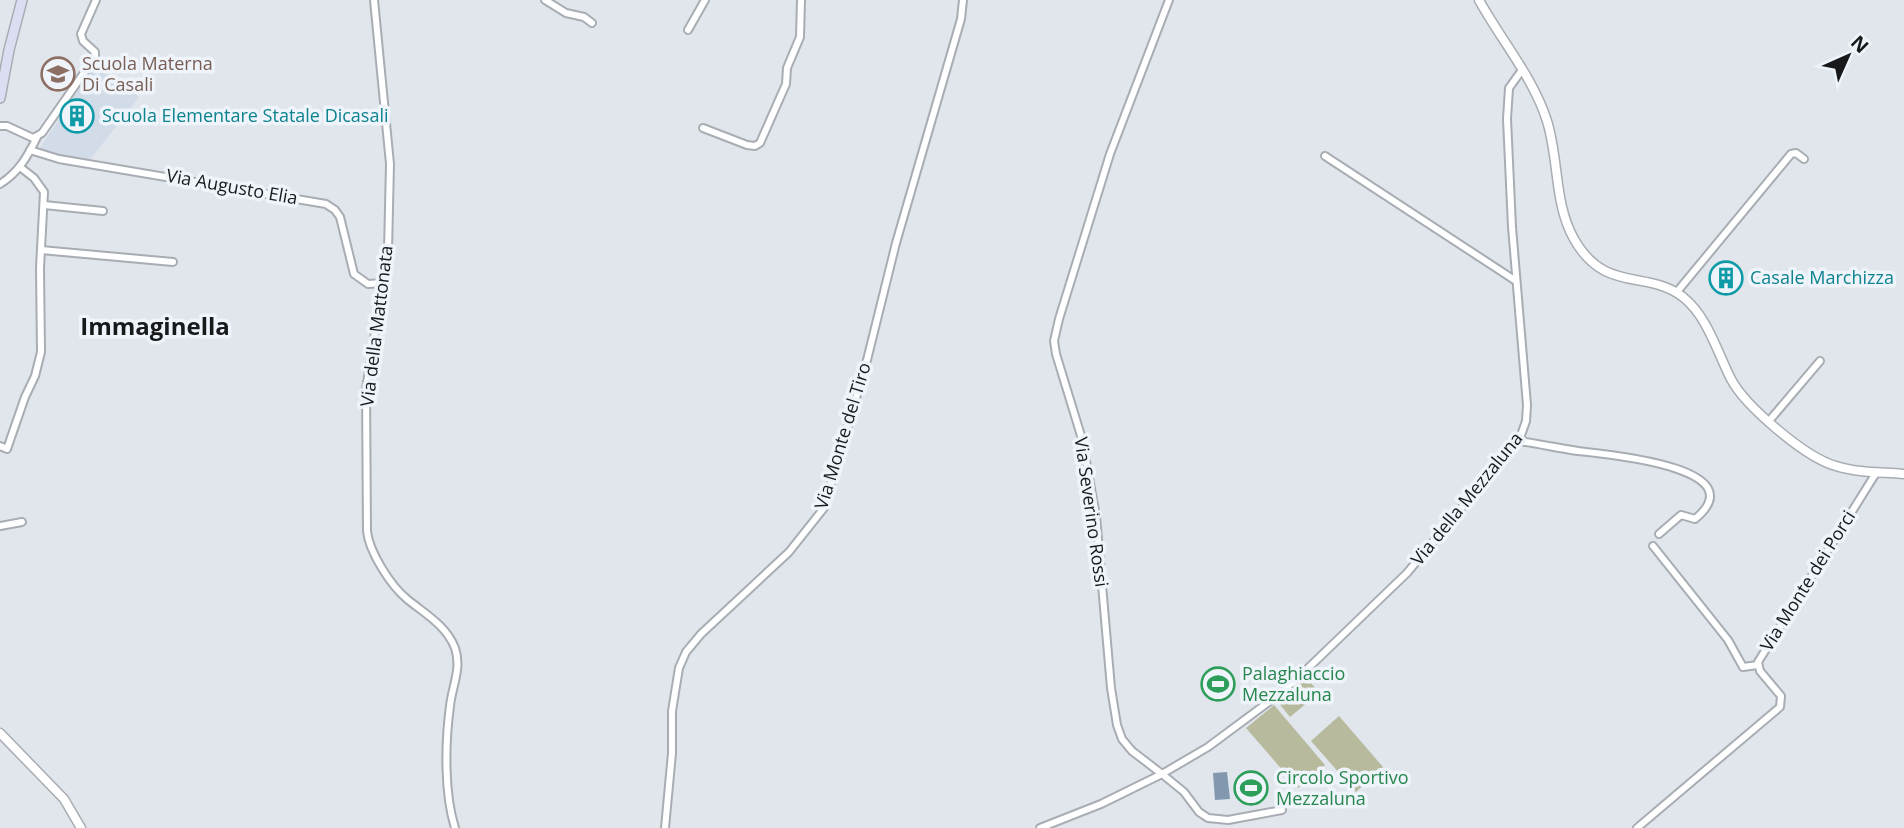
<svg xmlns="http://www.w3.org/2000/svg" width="1904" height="828" font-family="'Open Sans',sans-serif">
<rect width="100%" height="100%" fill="#e1e6ec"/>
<polygon fill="#d1dce8" points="95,65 139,97 89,161 57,156 40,148"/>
<g fill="#b7ba9c">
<polygon points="1307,678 1319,693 1290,717 1278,702"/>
<polygon points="1274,705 1325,765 1298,788 1246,728"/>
<polygon points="1339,716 1383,767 1356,792 1311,741"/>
</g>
<polygon fill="#8198ae" points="1227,772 1230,799 1215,800 1213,773"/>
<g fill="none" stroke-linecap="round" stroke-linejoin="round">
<defs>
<g id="minor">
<path d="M374,0L390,164L388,251L366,389L367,531C369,552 391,586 407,599C425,614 446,625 455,648C462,669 452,686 450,706C445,743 444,793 455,828"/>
<polyline points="545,0 566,13 584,17 592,23"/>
<polyline points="688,30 705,0"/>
<polyline points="0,126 7,126 33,138 42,133 95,57 95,52 83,41 81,34 96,0"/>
<polyline points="703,128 747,145 755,146 760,143 786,84 787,68 800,37 801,0"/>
<polyline points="30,150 59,159 326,204 335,210 340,217 354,274 368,284 383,283"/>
<polyline points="1325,156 1516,281"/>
<path d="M0,184C18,173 28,156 37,137"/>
<polyline points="44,205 103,211"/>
<polyline points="41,250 173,262"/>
<polyline points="1676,293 1791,154 1796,153 1804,159"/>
<polyline points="1769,421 1820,361"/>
<path d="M1519,441C1539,444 1558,448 1578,451C1604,454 1758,467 1695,519L1681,515L1659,534"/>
<polyline points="0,446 7,449 25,397 35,376 41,352 40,268 44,192 34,178 20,167"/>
<polyline points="0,526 22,522"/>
<polyline points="1653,546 1728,640 1743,667 1758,665"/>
<polyline points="1162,774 1132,751 1122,739 1117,725 1111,688 1096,516 1082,439 1056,354 1054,341 1059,319 1110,154 1169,0"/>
<polyline points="1282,810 1228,820 1208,818 1199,812 1184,792 1162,774 1208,747 1278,695 1301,675 1407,573 1520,438 1526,421 1527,405 1512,227 1507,119 1509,88 1522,70"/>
<polyline points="665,828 672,753 672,711 679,668 686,652 701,634 789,552 824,508 867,360 896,243 961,19 963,0"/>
<polyline points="1040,828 1101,804 1162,774"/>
<polyline points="1637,828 1780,707 1781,696 1760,671 1758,662 1876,473"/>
</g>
<g id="tertiary">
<path d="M1479,0C1501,40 1533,77 1547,121C1559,159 1554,204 1574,239C1605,294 1646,269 1683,297C1708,317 1717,352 1731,379C1745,406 1806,458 1836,466C1858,473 1881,472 1904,474"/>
<polyline points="0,733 64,799 81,828"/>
</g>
<polyline id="secondary" points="0,98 9,50 22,0"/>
</defs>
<use href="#minor" stroke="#a8adb3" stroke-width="10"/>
<use href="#tertiary" stroke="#a8adb3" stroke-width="11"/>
<use href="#secondary" stroke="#a8adb3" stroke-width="12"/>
<use href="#minor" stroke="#fff" stroke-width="6"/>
<use href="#tertiary" stroke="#fff" stroke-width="8"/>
<use href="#secondary" stroke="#dbdef2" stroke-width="9"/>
</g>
<defs>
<symbol id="school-ring" viewBox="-11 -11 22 22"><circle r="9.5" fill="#eef4fa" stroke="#8d6e63" stroke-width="1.5"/><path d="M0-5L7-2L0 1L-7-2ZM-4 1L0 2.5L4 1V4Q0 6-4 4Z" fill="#8d6e63"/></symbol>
<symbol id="building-ring" viewBox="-11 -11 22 22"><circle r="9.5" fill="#eef4fa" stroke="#0f9aa8" stroke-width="1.5"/><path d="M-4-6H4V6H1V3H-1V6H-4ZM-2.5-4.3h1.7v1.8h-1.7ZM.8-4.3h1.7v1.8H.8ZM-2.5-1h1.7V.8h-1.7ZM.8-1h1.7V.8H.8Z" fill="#0f9aa8"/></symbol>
<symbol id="stadium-ring" viewBox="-11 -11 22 22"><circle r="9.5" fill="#eef4fa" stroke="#2e9e5b" stroke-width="1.5"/><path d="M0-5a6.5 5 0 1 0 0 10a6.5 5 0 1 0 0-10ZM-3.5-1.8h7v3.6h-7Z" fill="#2e9e5b"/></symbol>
</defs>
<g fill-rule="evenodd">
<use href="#school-ring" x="39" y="55" width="38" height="38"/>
<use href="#building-ring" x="58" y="97" width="38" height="38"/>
<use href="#building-ring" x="1707" y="259" width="38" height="38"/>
<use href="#stadium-ring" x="1199" y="665" width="38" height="38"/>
<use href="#stadium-ring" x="1232" y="769" width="38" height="38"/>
</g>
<g text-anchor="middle" stroke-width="7" stroke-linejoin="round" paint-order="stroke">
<g font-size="18" fill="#785e54" stroke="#eef4fa" text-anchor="start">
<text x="82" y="70">Scuola Materna<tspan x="82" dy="21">Di Casali</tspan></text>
</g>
<g font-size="18" fill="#0d838f" stroke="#eef4fa" text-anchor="start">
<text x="102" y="122">Scuola Elementare Statale Dicasali</text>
<text x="1750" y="284">Casale Marchizza</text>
</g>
<g font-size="18" fill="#17191b" stroke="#eef4fa">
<text transform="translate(232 187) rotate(10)" y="6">Via Augusto Elia</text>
<text transform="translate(377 326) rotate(-83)" y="6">Via della Mattonata</text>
<text transform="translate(843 436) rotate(-73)" y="6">Via Monte del Tiro</text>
<text transform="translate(1467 499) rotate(-51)" y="6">Via della Mezzaluna</text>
<text transform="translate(1091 512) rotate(82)" y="6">Via Severino Rossi</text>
<text transform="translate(1808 581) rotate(-58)" y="6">Via Monte dei Porci</text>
</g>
<g font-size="18" fill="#27864d" stroke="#eef4fa" text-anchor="start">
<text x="1242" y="680">Palaghiaccio<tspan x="1242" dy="21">Mezzaluna</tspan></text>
<text x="1276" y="784">Circolo Sportivo<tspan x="1276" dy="21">Mezzaluna</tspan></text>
</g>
<g font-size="24" font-weight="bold" fill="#17191b" stroke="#eef4fa">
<text x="155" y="335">Immaginella</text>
</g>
</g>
<g transform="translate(1848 56) rotate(45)" stroke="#eef4fa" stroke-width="5" paint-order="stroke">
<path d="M0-5L12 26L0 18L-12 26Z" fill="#17191b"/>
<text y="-10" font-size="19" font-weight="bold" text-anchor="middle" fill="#17191b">N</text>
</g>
</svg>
